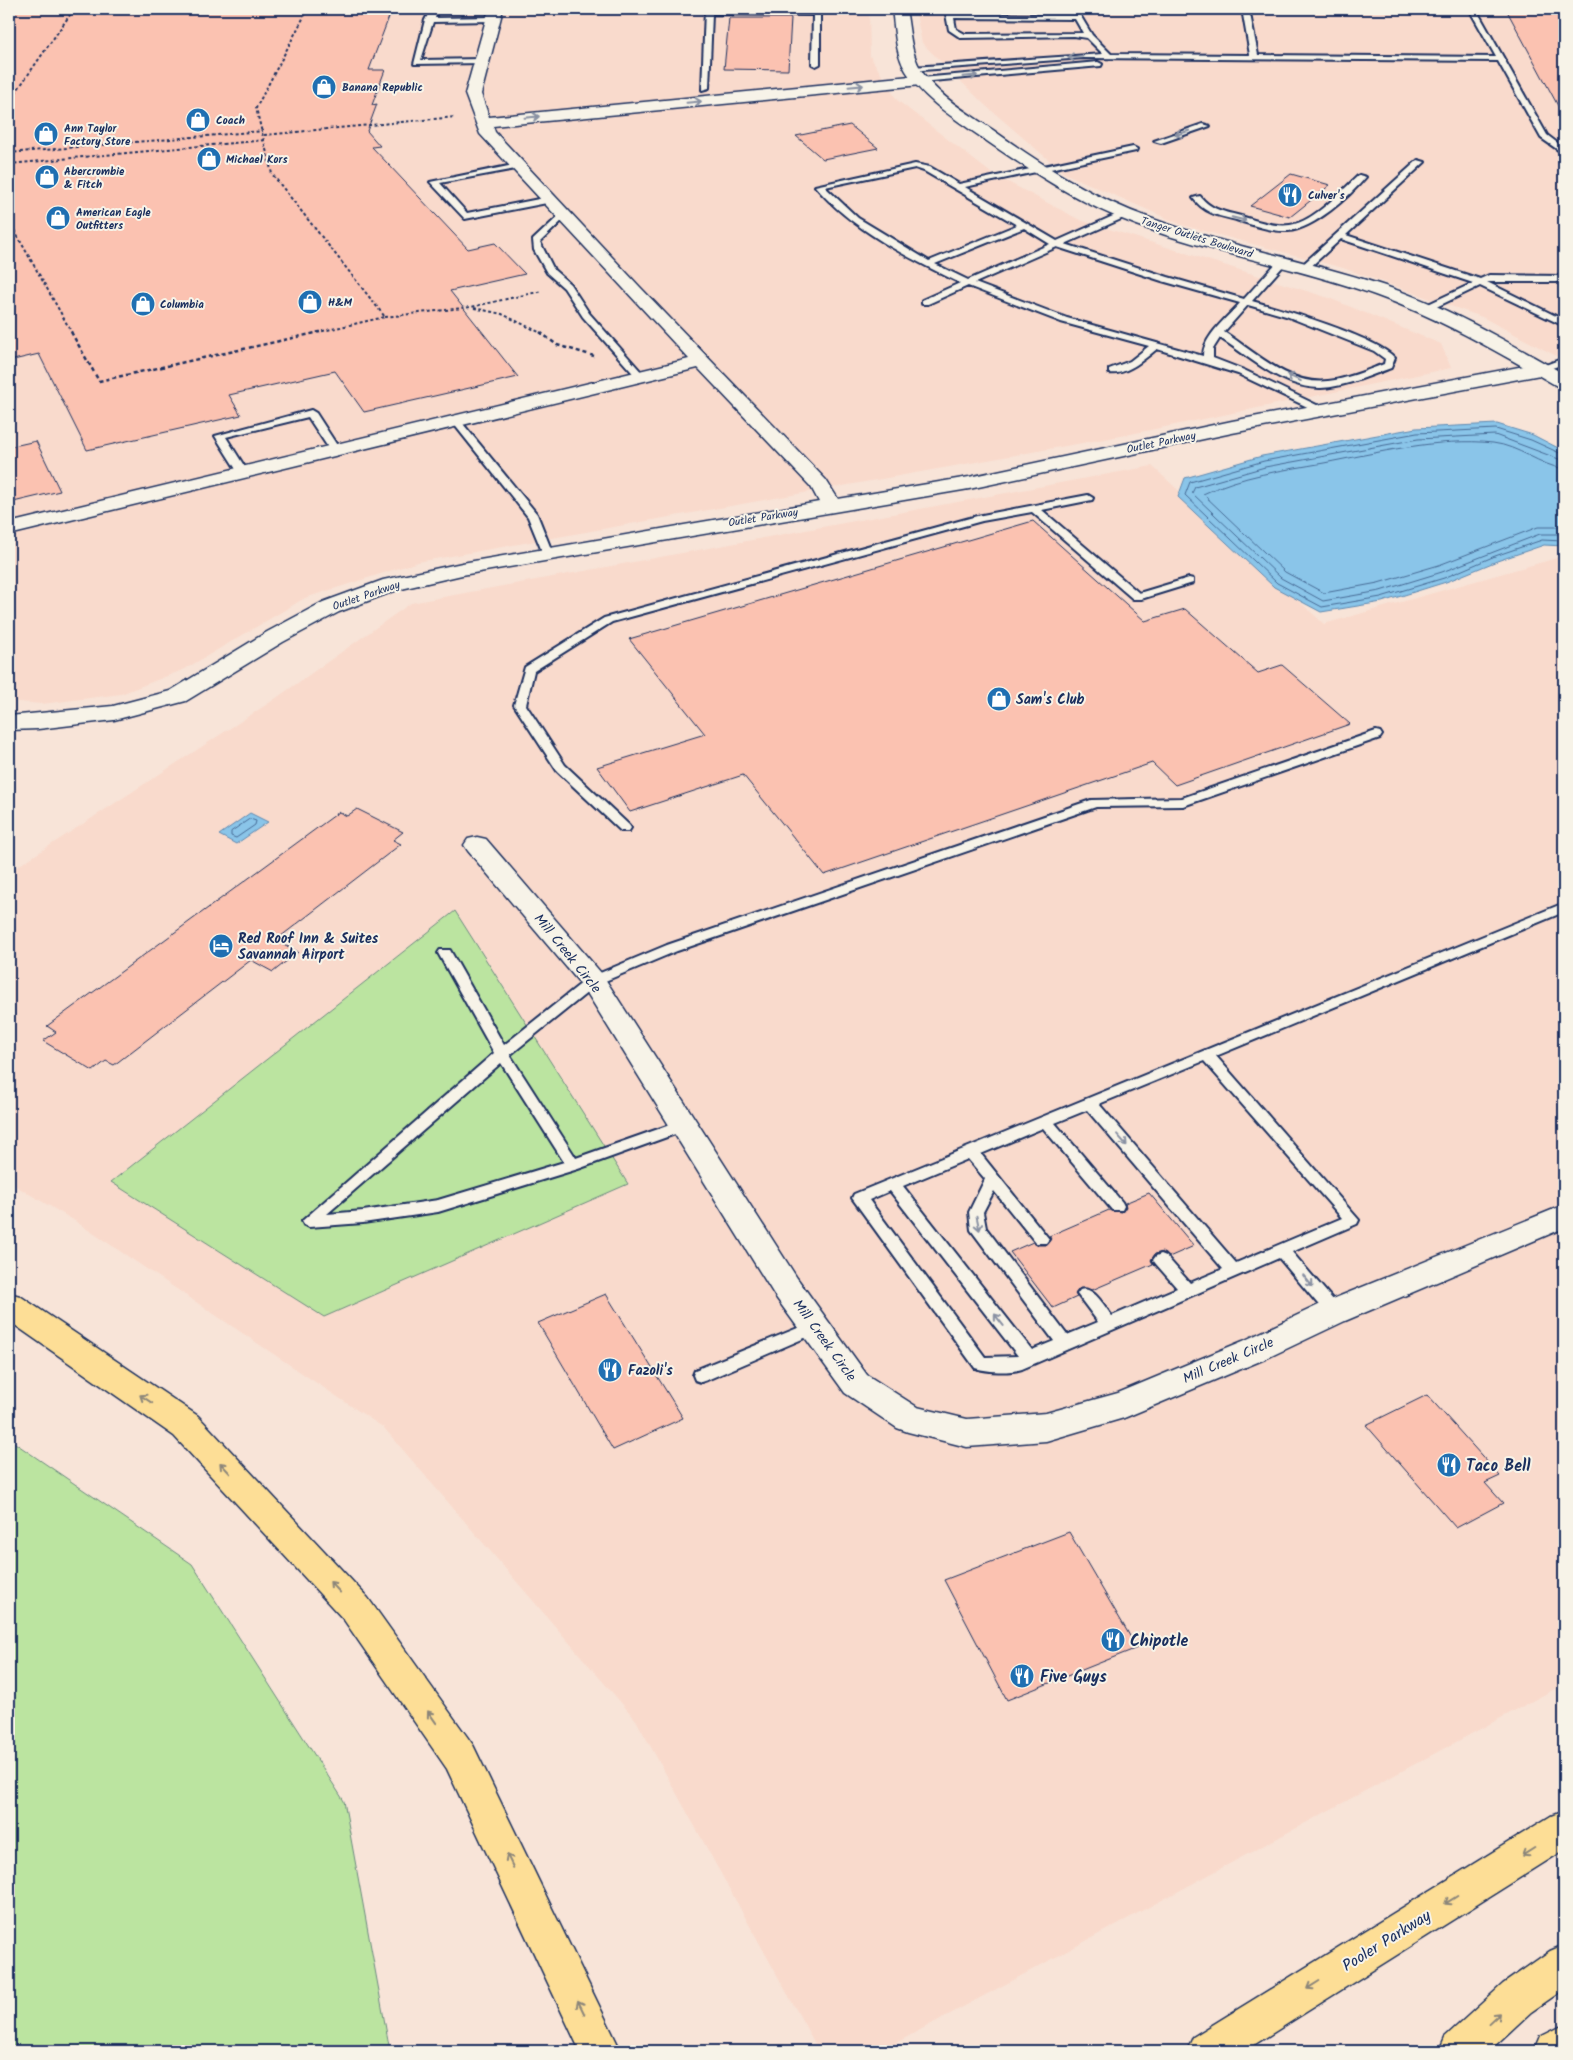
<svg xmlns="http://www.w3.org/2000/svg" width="1573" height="2060" font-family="Kalam,sans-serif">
<rect width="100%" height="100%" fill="#f8e4d8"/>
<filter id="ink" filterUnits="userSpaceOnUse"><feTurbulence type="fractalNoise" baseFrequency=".02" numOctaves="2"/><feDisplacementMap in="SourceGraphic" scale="10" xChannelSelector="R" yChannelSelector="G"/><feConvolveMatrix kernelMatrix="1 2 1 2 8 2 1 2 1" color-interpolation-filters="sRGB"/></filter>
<g filter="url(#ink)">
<g fill="#f9dacc">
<polygon points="9,9 869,9 870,56 897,100 991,173 1080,220 1329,298 1441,344 1451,368 1121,436 418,562 305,598 185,669 121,694 42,704 9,701"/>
<polygon points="915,9 1564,9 1564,360 1482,317 1343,268 1182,225 1064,173 985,105 922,43"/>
<polygon points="1152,466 1324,624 1564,556 1564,1684 881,2051 819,2051 636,1720 384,1428 75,1221 9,1182 9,872 272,701 411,603"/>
</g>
<g fill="#bbe4a0" stroke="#6b8a7f">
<polygon points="455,911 628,1184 324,1317 111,1182"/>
<polygon points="9,1439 192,1564 344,1801 390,2051 9,2051"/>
</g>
<g fill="#8ac5e9" stroke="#5e89b1">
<polygon points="1497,424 1533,435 1564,451 1564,546 1544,545 1497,561 1446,582 1382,602 1321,612 1274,587 1178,497 1185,478 1262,456 1416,428"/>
<polygon points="250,813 268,822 236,844 219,835"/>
</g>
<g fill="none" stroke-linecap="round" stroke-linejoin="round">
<g stroke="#476b96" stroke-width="1">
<polyline points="1564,455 1531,440 1496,429 1417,433 1264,461 1190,482 1185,495 1277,583 1322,607 1381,597 1444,578 1495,556 1542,540 1564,541"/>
<polyline points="1564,461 1495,435 1418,439 1265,467 1195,487 1192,493 1281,578 1323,601 1380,591 1442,572 1540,534 1564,534"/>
<path d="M1564,469C1539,465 1519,446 1493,443C1440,437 1376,453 1324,463C1284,470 1240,476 1203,494L1285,572L1324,593L1378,583L1439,565L1538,527H1564"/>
<polygon points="250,819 256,821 255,825 236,838 231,836 231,832"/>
</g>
</g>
<g fill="#fbc2b1" stroke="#1b2f5e">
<polygon points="9,9 392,9 369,70 385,70 372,105 377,104 367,131 380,146 372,147 468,249 495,243 525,274 450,291 518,377 364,412 335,371 229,395 241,415 87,450 39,354 9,361"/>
<polygon points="1506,9 1564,9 1564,117"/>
<polygon points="729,18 791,18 788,70 724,69"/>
<polygon points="850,125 878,148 823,159 796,136"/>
<polygon points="1291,174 1330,185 1290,217 1250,206"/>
<polygon points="36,441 60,491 9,503 9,447"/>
<polygon points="1033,521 1145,621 1185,609 1258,673 1282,665 1350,724 1175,785 1152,763 824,875 743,775 630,812 597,767 705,734 629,639"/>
<polygon points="357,809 403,832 393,840 401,844 276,940 298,952 273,972 251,960 114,1065 106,1061 93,1071 43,1041 56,1032 47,1026 339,812 347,816"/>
<polygon points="1149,1193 1194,1246 1169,1257 1162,1252 1155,1254 1151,1260 1153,1264 1092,1290 1080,1288 1075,1294 1077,1297 1053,1308 1010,1252 1033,1242 1036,1245 1046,1245 1051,1239 1049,1236 1109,1210 1122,1212 1126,1207 1125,1203"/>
<polygon points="606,1294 683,1418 613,1450 538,1323"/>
<polygon points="1427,1395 1500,1476 1485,1483 1503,1503 1456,1528 1366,1425"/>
<polygon points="1069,1532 1137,1648 1007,1700 944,1580"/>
</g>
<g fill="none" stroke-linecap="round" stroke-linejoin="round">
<defs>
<g id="lane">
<polygon points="431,9 438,9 435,18 493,17 497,19 493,21 433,22 421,60 482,59 486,61 485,63 414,64 425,20"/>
<polygon points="705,9 813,11 814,9 820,9 820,64 816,66 812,64 813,15 712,14 709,88 702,90"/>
<path d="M945,9H952L954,14L1080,15L1092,35L1111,54L1250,55L1242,9H1249L1258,55L1496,57L1469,9H1476L1547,135L1564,148V154L1541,138L1498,61L1083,58L909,71L908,69L912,67L1103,54L1087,38L1074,36L961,38L949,30ZM954,18L1075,19L1083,33L965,34L956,29Z"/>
<polygon points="1098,62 1102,64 1101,66 921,82 917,80 921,78"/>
<polygon points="1203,124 1210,126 1161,143 1154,141"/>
<path d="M1133,147L1137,149L1136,151L965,187L1057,241L1122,212H1128V216L1065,244L1168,277L1244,299L1279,260H1285V264L1252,301C1282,309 1376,337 1395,358L1391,368C1369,376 1345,387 1321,388C1283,389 1250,357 1220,338L1213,349V358L1244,370L1323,408V412L1320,413L1238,374L1157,349C1144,359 1126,376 1109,373V369L1130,361L1149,346L1061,322L968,286L928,304H922V300L960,283C909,258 852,230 815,186L915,164L930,167L959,184ZM915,168L924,171L1017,225L929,261L858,218L825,187ZM1024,228L1050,244L968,280L935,264ZM1057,247L1162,281L1240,303C1228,317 1203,336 1203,356L1067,318L975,283ZM1248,305L1286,316L1374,351L1385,359L1384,364C1365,371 1347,379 1328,381C1289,386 1255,352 1224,332Z"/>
<polygon points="1418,160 1425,162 1346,235 1480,279 1489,275 1564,276 1564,282 1487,282 1564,320 1564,326 1480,286 1430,310 1424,310 1424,306 1473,283 1341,239 1307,270 1301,270 1301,266"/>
<polygon points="518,164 521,164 521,168 440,183 467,213 549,197 553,200 552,202 465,219 430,182"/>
<path d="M1359,175L1366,177C1350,196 1314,229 1288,231C1271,232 1253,225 1236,220C1218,216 1204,213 1193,198L1200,196C1211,210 1225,212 1241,216C1257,221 1274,227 1290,225C1314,222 1342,190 1359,175Z"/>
<polygon points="563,212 566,213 566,217 540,242 554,270 570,284 589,313 644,375 644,379 638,379 583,317 564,288 547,273 534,250 533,240"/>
<polygon points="1564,358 1564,364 1540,372 1535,369"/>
<polygon points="311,410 316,413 340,450 339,452 331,452 308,417 226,437 248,472 243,475 239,474 215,436"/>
<polygon points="456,418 459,419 537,514 553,554 552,556 544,556 528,517 453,423 451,421"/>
<polygon points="1088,495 1093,498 1092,500 1042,510 1139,593 1189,578 1193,579 1193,583 1141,599 1133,599 1032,512 982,521 612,622 534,671 526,705 565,765 629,825 631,828 629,831 621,831 557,771 514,705 525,667 604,618 977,516"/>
<path d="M1376,731L1380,732L1382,735L1380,738L1183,806L1096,807L677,951L598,984L510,1055L576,1158L684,1120L689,1121L691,1125L689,1129L578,1169L438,1212L363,1223L309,1227L304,1225L302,1221L494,1053L438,953L440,950H450L504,1045L588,978L667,945L1091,800L1182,798ZM501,1063L564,1162L438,1200L363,1211L327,1214Z"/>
<path d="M1564,903V912L1216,1056L1359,1220L1357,1224L1292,1252L1340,1308L1342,1312L1340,1316L1334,1318L1328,1316L1279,1258L1022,1369C1009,1373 988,1372 975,1368L852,1198L854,1194ZM1204,1061L1342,1218L1236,1263L1099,1104ZM1087,1110L1223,1269L1190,1283L1166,1256L1161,1254L1156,1256L1153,1260L1156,1264L1177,1288L1112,1316C1104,1306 1093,1285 1080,1290L1077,1294L1098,1322L1067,1335L986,1228L983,1212L994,1191L1036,1243H1046L1049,1239L981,1154L1043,1128L1112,1210H1122L1124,1206L1122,1202L1055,1123ZM968,1159L985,1179L969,1212L971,1230L1054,1341L1032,1350L903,1186ZM890,1191L1018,1356L985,1357L869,1200Z"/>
<polygon points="815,1321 821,1323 823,1327 821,1331 707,1380 701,1382 695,1380 693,1375 695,1370"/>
</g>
<g id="street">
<polygon points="489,9 503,9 481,94 489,117 921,75 926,77 929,80 921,85 493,126 495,132 640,287 826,480 838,499 969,477 1232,421 1540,363 1547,365 1549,369 1547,373 1540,375 1232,433 969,489 462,575 397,590 339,612 283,642 186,701 114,720 38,729 9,730 9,716 113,706 170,691 267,632 323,602 383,580 462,563 819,502 811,487 698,368 9,535 9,523 689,359 480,134 465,94"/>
<polygon points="477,837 486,839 602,974 797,1278 867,1375 917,1407 967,1419 1046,1413 1118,1393 1243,1341 1323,1303 1564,1205 1564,1228 1345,1321 1265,1359 1124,1418 1046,1441 967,1447 908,1432 897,1428 845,1393 775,1296 584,988 468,851 464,845 468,839"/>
</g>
<path id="secondary" d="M892,9H906C910,29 910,52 921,70C937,96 968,113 993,130C1042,165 1093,198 1150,218C1227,246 1307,260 1385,286C1448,307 1506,341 1564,374V388L1557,386C1498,352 1440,318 1375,295C1297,267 1215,254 1137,225C1080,204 1030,171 981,137C954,118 924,100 906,71C895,53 895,30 892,9Z"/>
<g id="primary">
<polygon points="1564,1811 1564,1850 1244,2051 1187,2051 1193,2037 1551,1816"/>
<polygon points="1564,1945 1564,1989 1531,2012 1489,2051 1439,2051 1445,2037 1503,1984 1550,1951"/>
<polygon points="1564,2025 1564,2051 1534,2051 1540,2037"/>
</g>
<polygon id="highway" points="9,1293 20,1296 198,1416 368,1598 473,1745 621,2051 580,2051 447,1769 344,1620 174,1436 9,1321"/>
</defs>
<use href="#lane" stroke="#1b2f5e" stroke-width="4"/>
<use href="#street" stroke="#1b2f5e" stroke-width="3"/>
<use href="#secondary" stroke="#1b2f5e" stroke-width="3"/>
<use href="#primary" stroke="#1b2f5e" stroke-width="3"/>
<use href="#highway" stroke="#1b2f5e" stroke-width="3"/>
<g stroke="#1b2f5e" stroke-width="2" stroke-dasharray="3 2.5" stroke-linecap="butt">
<polyline points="308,9 256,108 272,174 385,317 314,333"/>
<polyline points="9,102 74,9"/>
<polyline points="264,135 455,117"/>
<polyline points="9,153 263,131"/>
<polyline points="9,164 265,140"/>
<polyline points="9,221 72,333"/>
<polyline points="474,308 502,314 541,333"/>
<polyline points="385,317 471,307 542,291"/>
</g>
<g stroke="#1b2f5e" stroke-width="2.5" stroke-dasharray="4 3" stroke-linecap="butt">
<polyline points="71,332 99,381 320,332"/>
<polyline points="540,332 557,345 594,356"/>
</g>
<use href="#lane" fill="#f7f3e8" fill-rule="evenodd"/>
<use href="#street" fill="#f7f3e8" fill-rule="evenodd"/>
<use href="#secondary" fill="#f7f3e8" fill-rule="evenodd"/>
<use href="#primary" fill="#fdde96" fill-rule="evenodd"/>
<use href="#highway" fill="#fdde96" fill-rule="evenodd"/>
</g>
<defs><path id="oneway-shaft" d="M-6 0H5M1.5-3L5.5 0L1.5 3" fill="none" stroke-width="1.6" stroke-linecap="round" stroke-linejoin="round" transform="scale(1.25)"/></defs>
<g stroke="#8991a3">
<use href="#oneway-shaft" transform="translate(1075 57) rotate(176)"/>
<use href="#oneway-shaft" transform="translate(970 76) rotate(-5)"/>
<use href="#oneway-shaft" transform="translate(856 86) rotate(-5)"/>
<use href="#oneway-shaft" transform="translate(694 102) rotate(-5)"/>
<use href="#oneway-shaft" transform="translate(532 117) rotate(-5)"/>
<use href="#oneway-shaft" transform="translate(1182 133) rotate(162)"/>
<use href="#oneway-shaft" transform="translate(1239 219) rotate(14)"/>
<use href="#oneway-shaft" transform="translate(1294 378) rotate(-155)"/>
<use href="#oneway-shaft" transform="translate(1122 1140) rotate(49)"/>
<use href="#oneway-shaft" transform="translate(978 1223) rotate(78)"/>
<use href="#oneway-shaft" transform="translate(1308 1281) rotate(50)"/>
<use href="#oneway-shaft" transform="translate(999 1320) rotate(-128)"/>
</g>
<g stroke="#8c867a">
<use href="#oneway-shaft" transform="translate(146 1399) rotate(-146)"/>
<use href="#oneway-shaft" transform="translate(225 1468) rotate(-133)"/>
<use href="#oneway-shaft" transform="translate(335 1587) rotate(-133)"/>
<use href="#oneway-shaft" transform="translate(432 1717) rotate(-125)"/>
<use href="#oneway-shaft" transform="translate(1528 1852) rotate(148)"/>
<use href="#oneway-shaft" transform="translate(510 1861) rotate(-116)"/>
<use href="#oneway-shaft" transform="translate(1451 1900) rotate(148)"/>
<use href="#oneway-shaft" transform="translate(1313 1985) rotate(148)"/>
<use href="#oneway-shaft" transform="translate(581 2007) rotate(-116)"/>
<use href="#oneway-shaft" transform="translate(1495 2018) rotate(-43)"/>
</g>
</g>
<defs>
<symbol id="shop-disc" viewBox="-11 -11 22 22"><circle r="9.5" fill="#1f6fb2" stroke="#f7f3e8"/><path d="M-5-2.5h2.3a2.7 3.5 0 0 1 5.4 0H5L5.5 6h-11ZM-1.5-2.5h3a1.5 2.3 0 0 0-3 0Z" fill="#fff"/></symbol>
<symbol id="restaurant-disc" viewBox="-11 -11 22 22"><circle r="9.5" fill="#1f6fb2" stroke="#f7f3e8"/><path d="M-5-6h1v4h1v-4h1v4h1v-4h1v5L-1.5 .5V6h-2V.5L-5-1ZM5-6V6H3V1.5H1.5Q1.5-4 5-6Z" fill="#fff"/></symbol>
<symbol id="hotel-disc" viewBox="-11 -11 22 22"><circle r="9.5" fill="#1f6fb2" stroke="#f7f3e8"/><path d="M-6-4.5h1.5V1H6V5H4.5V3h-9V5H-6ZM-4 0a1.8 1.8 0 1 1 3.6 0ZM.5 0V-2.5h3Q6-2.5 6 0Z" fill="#fff"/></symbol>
</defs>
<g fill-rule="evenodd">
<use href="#shop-disc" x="310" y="73" width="28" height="28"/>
<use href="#shop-disc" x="184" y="106" width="28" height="28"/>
<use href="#shop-disc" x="32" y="120" width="28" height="28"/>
<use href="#shop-disc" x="195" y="145" width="28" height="28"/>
<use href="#shop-disc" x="33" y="163" width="28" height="28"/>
<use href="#restaurant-disc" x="1276" y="181" width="28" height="28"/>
<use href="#shop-disc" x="44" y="204" width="28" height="28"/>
<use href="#shop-disc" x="296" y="288" width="28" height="28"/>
<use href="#shop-disc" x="129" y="290" width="28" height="28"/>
<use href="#shop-disc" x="985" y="685" width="28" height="28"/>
<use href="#hotel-disc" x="207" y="932" width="28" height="28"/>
<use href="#restaurant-disc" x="596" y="1356" width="28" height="28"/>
<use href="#restaurant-disc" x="1435" y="1451" width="28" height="28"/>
<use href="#restaurant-disc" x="1099" y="1626" width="28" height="28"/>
<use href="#restaurant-disc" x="1008" y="1662" width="28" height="28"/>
</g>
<g text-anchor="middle" stroke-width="4" stroke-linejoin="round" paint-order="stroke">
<g font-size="11" font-weight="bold" fill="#1b2f5e" stroke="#f7f3e8" text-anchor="start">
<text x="342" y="91">Banana Republic</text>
<text x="216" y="124">Coach</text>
<text x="64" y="132">Ann Taylor<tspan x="64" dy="13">Factory Store</tspan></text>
<text x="226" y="163">Michael Kors</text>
<text x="64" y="175">Abercrombie<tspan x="64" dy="13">&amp; Fitch</tspan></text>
<text x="1308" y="199">Culver's</text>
<text x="76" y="216">American Eagle<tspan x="76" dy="13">Outfitters</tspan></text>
<text x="328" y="306">H&amp;M</text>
<text x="160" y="308">Columbia</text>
</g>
<g font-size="11" fill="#1b2f5e" stroke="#f7f3e8">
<text transform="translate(1197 237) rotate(17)" y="4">Tanger Outlets Boulevard</text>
<text transform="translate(1161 442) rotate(-12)" y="4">Outlet Parkway</text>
<text transform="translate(763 517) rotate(-9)" y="4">Outlet Parkway</text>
<text transform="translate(366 595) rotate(-19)" y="4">Outlet Parkway</text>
</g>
<g font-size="14" font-weight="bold" fill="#1b2f5e" stroke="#f7f3e8" text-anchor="start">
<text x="1016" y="704">Sam's Club</text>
<text x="238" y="943">Red Roof Inn &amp; Suites<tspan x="238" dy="16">Savannah Airport</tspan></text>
<text x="628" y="1375">Fazoli's</text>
</g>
<g font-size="14" fill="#1b2f5e" stroke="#f7f3e8">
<text transform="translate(568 953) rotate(51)" y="5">Mill Creek Circle</text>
<text transform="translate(825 1340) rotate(54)" y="5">Mill Creek Circle</text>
<text transform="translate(1228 1360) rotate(-23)" y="5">Mill Creek Circle</text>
</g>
<g font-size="16" font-weight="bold" fill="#1b2f5e" stroke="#f7f3e8" text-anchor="start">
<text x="1466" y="1471">Taco Bell</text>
<text x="1130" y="1646">Chipotle</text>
<text x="1040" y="1682">Five Guys</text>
</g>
<g font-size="16" fill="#1b2f5e" stroke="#f7f3e8">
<text transform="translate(1386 1940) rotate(-32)" y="6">Pooler Parkway</text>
</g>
</g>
<rect width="1573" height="2060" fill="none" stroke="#f7f3e8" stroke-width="30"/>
<rect x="15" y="15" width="1543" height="2030" fill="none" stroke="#1b2f5e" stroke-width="2" filter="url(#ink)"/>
</svg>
